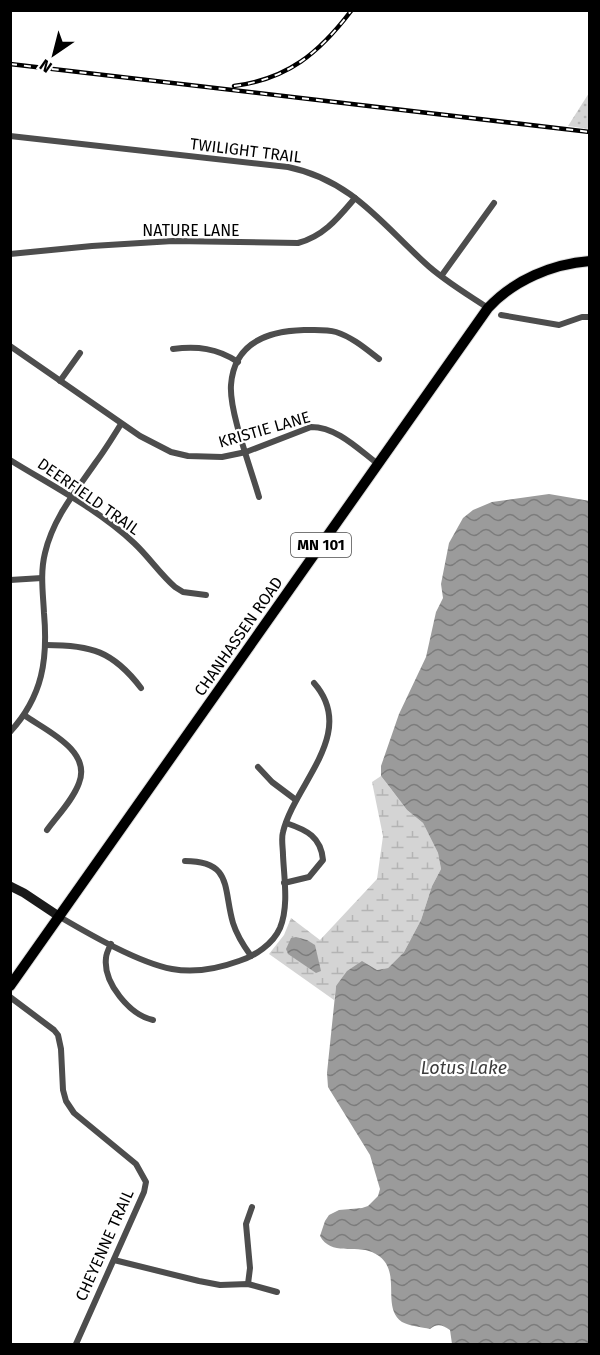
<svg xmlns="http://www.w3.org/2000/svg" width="600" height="1355" font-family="'Fira Sans',sans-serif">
<defs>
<pattern id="grass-dots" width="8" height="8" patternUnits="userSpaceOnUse" patternTransform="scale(1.5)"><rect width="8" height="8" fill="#d4d4d4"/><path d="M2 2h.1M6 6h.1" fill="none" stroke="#b4b4b4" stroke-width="1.8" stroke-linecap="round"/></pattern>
<pattern id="wetland-marsh" width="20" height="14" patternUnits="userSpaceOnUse" patternTransform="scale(1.5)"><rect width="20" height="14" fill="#d4d4d4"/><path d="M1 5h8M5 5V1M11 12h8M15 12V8" fill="none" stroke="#b4b4b4"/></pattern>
<pattern id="water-waves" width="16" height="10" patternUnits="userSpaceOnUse" patternTransform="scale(1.5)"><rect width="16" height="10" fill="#9b9b9b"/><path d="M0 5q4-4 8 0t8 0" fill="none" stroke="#7c7c7c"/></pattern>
</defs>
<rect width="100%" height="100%" fill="#fff"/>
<polygon fill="url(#grass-dots)" points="589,93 589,129 568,126"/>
<polygon fill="url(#wetland-marsh)" points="381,776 407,810 423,823 438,853 441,869 432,886 421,920 404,952 388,968 377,970 336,986 334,1000 269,954 284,935 291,918 320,940 377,879 383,836 372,782"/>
<g fill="url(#water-waves)">
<path d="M549,494L590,501L589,1344H452L450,1330C442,1325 438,1323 430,1329C422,1327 409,1326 402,1322C379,1306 406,1267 372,1252C355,1245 331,1256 320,1236L325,1221L329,1215L339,1210L362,1208L368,1206L378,1196L380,1189L370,1155L328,1087L327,1073L336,986L347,971L362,961L377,970L388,968L404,952L421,920L432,886L441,869L438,853L423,823L407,810L388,785L381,776V766L399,714L426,657L436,612L443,598L441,584L449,543L463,518L473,510L492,502Z"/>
<polygon points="296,937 307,940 315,945 321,971 316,973 288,954 286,949 291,938"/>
</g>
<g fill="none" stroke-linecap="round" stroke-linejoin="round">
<defs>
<path id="primary" d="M10,986L488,308C514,280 552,264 590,261"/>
</defs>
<use href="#primary" stroke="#dbdbdb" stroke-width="12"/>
<g stroke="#4d4d4d" stroke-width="6">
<path d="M10,136L288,167C351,180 381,223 425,263C443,280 467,294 488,308"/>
<path d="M10,254L92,246L173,241L298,243C324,236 338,218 355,198"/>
<polyline points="442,275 494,203"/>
<polyline points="501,315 559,325 582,317 590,317"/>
<path d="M10,346L140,436L171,452L188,456L222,457L246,452L311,427C337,427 358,449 378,464"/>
<path d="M173,349C197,346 217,348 238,362"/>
<polyline points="60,381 80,353"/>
<path d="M10,460C52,486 98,509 134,543C149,557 160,574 175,587L183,592L206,595"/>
<path d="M259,497C251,469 229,411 231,385C234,343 268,331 304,330C315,330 326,329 336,332C352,337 366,349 379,359"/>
<polyline points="10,580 42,578"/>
<path d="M46,645C91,645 113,651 141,688"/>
<path d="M24,715C45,730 92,750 79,783C73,800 57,816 47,830"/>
<path d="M10,732C43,696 48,659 44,613C43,593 40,573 45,553C53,518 76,491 96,462C105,450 113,437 121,424"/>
<polyline points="258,767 272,782 296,800"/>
<path d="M185,861C233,861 223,889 233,923C237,936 243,945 251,956"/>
<path d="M284,883L309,877L323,860C321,837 307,830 286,823"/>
<path d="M60,917C89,934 139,963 172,969C194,973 217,969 239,961C255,956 273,944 280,928C289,906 284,878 283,855C283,848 281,839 283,832C295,783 358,733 314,683"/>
<path d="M111,944C109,948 106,954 106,958C103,983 130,1015 153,1020"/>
<polyline points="10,997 54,1030 58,1035 61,1049 63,1090 66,1101 74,1113 136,1164 146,1182 144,1192 76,1344"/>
<polyline points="114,1260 199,1281 220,1285 248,1284 277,1292"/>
<polyline points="248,1284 250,1268 246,1224 252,1207"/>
</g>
<polyline stroke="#1a1a1a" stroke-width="9" points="10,886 24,893 60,917"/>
<use href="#primary" stroke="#000" stroke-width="10"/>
<defs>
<g id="rail">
<polyline points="10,64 590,132"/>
<path d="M234,86C288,79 319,53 351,11"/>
</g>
</defs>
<use href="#rail" stroke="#000" stroke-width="4.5"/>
<use href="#rail" stroke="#fff" stroke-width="2" stroke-dasharray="7" stroke-linecap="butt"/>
</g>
<g text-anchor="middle" stroke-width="4.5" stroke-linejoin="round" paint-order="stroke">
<rect fill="#fff" stroke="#4c4c4c" stroke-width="1.5" x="291" y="533" width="60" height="24" rx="4.5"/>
<g font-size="15" font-weight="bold" fill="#000">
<text x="321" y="550">MN 101</text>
</g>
<g font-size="16" fill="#000" stroke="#fff">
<text transform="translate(246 150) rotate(7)" y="6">TWILIGHT TRAIL</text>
<text x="191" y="236">NATURE LANE</text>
<text transform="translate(264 429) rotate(-16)" y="6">KRISTIE LANE</text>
<text transform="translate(89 496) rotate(35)" y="6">DEERFIELD TRAIL</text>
<text transform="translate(238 636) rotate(-55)" y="6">CHANHASSEN ROAD</text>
<text transform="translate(104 1245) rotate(-66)" y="6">CHEYENNE TRAIL</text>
</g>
<g font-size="18" font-style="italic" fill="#3c3c3c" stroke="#fff">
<text x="464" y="1074">Lotus Lake</text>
</g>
</g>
<rect width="600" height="1355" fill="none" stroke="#000000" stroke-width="24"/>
<g transform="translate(54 54) rotate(215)" stroke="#ffffff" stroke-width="4.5" paint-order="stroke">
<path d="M0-4.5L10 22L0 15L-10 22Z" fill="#000000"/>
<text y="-9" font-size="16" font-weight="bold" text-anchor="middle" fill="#000000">N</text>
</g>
</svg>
